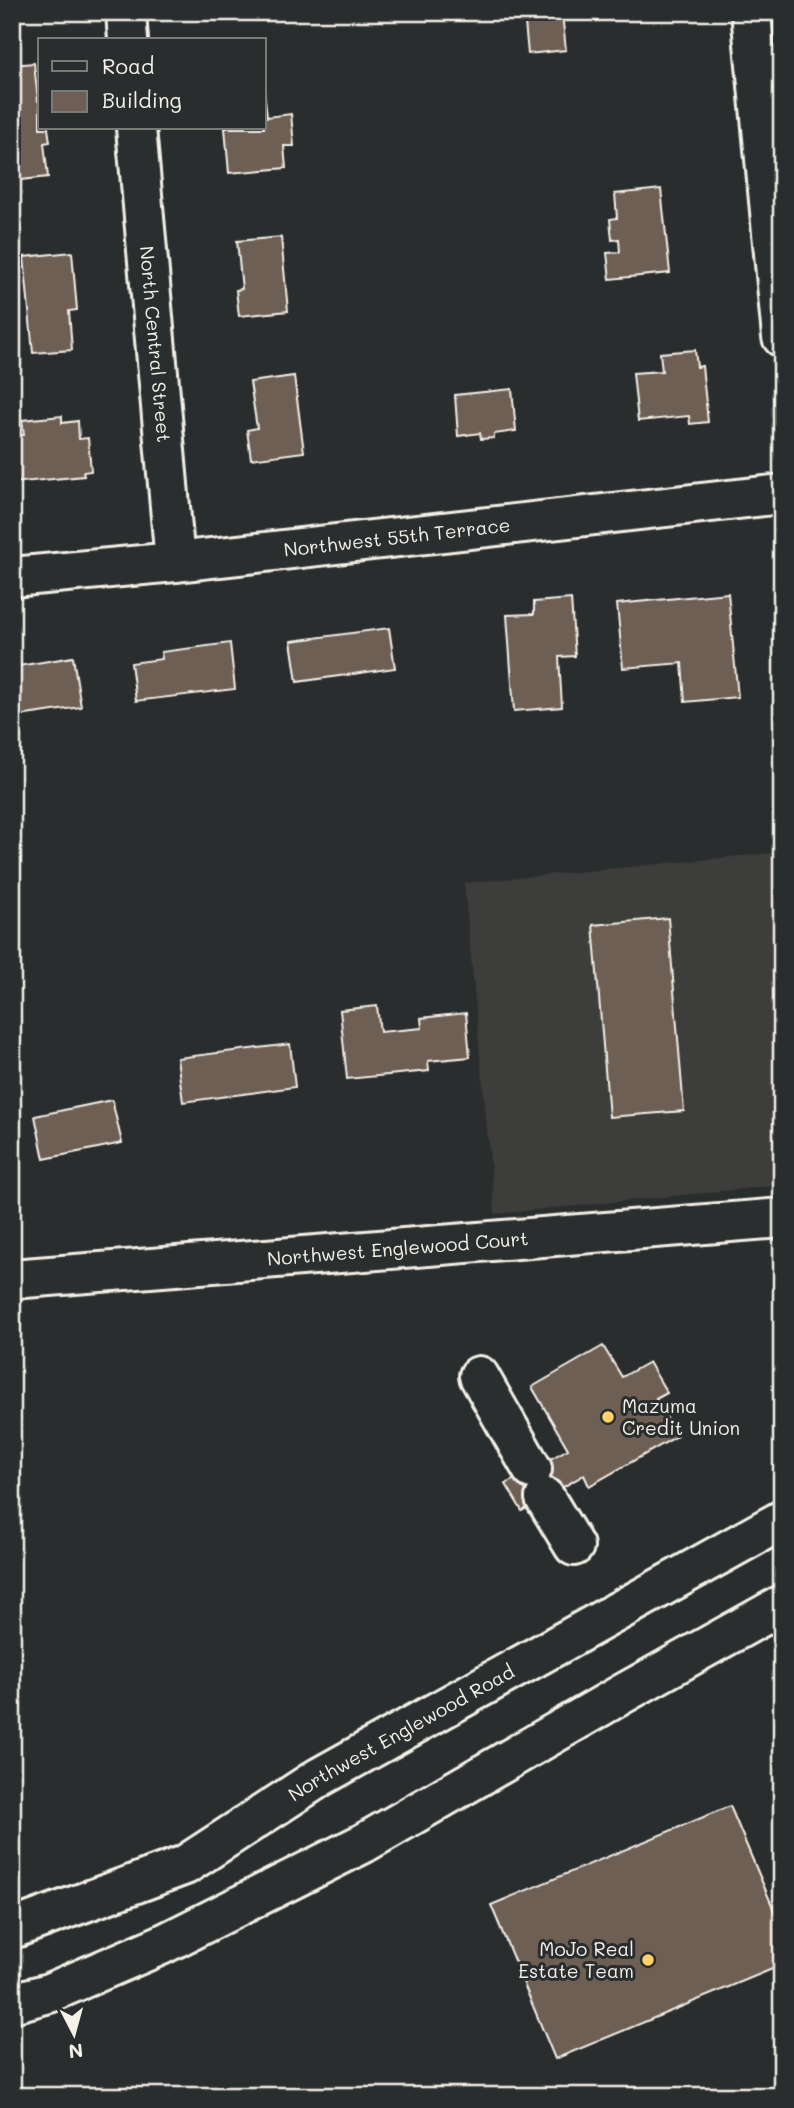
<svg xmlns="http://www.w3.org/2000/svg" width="794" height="2108" font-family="Mali,sans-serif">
<rect width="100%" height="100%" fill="#2a2d2e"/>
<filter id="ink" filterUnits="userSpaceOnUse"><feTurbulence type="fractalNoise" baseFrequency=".0143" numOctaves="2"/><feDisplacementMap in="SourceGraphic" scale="14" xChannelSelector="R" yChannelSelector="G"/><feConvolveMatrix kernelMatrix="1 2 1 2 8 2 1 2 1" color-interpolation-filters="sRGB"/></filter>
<g filter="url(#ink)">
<polygon fill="#3e3c3a" points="782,852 782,1185 495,1214 464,883"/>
<g fill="#6e5e55" stroke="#f4f1e8" stroke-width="2">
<polygon points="524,12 573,12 562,14 566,50 528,54"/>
<polygon points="34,63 38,101 40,100 40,128 48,128 50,142 44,143 48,177 12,181 12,65"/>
<polygon points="264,90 267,117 291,114 294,146 284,146 286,168 229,173 225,128 264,128"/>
<polygon points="661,189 670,273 610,279 607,253 620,252 619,239 612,240 610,219 617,218 615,194"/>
<polygon points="281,237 288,311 239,316 236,290 242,289 237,241"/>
<polygon points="72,252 77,310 69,311 72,350 33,353 24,257"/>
<polygon points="695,350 697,367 702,366 708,422 690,424 689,416 638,421 633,373 662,371 660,353"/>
<polygon points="294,376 304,452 251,459 247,430 257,428 250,382"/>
<polygon points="512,389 516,431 494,434 494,438 481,439 480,433 458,436 455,395"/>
<polygon points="62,416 62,423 78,421 79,439 88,438 91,471 83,472 84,476 12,483 12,437 24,435 22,420"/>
<polygon points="728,593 738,697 685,702 682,663 623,668 617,604"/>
<polygon points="571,599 575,656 559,657 562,707 514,711 507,615 534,614 534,602"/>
<polygon points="389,628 395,668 297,682 291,641"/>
<polygon points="230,643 235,689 136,701 131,663 162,659 161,652"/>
<polygon points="73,657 81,707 12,717 12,667"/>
<polygon points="668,918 684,1111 609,1117 593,925"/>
<polygon points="377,1006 380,1032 422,1028 421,1018 466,1013 470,1057 428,1061 429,1071 347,1079 340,1010"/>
<polygon points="290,1044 295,1087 183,1102 177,1058"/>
<polygon points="112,1100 122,1143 44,1159 35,1116"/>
<polygon points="603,1346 622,1377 649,1362 667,1393 656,1399 677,1436 589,1486 584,1475 522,1511 506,1484 568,1449 532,1387"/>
<polygon points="730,1806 782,1929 782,1965 555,2059 491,1905"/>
</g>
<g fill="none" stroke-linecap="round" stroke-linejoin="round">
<defs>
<g id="minor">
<polyline points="126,12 128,40"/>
<polyline points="751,12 782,337"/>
<path id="s1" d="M136,128L175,562"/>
<path id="s2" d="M12,577L175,562L782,494"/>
<path id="s3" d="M12,1279L782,1218"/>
<polyline points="479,1376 532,1469"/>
<polyline points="545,1498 574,1546"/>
</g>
<g id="major">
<path id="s4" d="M12,1929L185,1865L320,1777L782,1520"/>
<polyline points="12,2003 49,1993 161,1945 364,1843 624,1693 782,1605"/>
</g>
</defs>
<use href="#minor" stroke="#f4f1e8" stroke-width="44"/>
<use href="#major" stroke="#f4f1e8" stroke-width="44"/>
<use href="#minor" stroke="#2a2d2e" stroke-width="38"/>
<use href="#major" stroke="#2a2d2e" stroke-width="38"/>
</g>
</g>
<g fill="#ffd166" stroke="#2a2d2e" stroke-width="2.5">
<circle cx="608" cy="1417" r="7"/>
<circle cx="648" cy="1960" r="7"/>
</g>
<g text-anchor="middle" stroke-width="6" stroke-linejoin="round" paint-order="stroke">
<g font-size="19" fill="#f4f1e8" stroke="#2a2d2e">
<text dy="7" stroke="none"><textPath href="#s1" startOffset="217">North Central Street</textPath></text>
<text dy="7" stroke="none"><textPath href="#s2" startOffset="387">Northwest 55th Terrace</textPath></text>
<text dy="7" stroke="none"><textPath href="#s3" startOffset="387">Northwest Englewood Court</textPath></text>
<text dy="7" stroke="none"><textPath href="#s4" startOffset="438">Northwest Englewood Road</textPath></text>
</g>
<g font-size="19" fill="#f4f1e8" stroke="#2a2d2e" text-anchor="start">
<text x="622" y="1413">Mazuma<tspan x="622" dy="22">Credit Union</tspan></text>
<text x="634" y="1956" text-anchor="end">MoJo Real<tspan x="634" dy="22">Estate Team</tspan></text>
</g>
</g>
<rect width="794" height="2108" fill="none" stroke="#2a2d2e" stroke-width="42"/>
<rect x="21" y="21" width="752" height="2066" fill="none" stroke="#f4f1e8" stroke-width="2.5" filter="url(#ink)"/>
<rect x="38" y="38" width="228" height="91" fill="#2a2d2e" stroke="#7b7b78" stroke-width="2"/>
<rect x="52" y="61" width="35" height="10" fill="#2a2d2e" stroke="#7b7b78" stroke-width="2"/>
<text x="102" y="74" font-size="21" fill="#f4f1e8">Road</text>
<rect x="52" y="91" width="35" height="21" fill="#6e5e55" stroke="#7b7b78" stroke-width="2"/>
<text x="102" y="108" font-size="21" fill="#f4f1e8">Building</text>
<g transform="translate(74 2034) rotate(174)" stroke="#2a2d2e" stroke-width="5" paint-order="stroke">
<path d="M0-5L12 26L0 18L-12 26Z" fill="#f4f1e8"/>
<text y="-10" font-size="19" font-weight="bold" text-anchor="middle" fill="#f4f1e8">N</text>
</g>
</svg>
